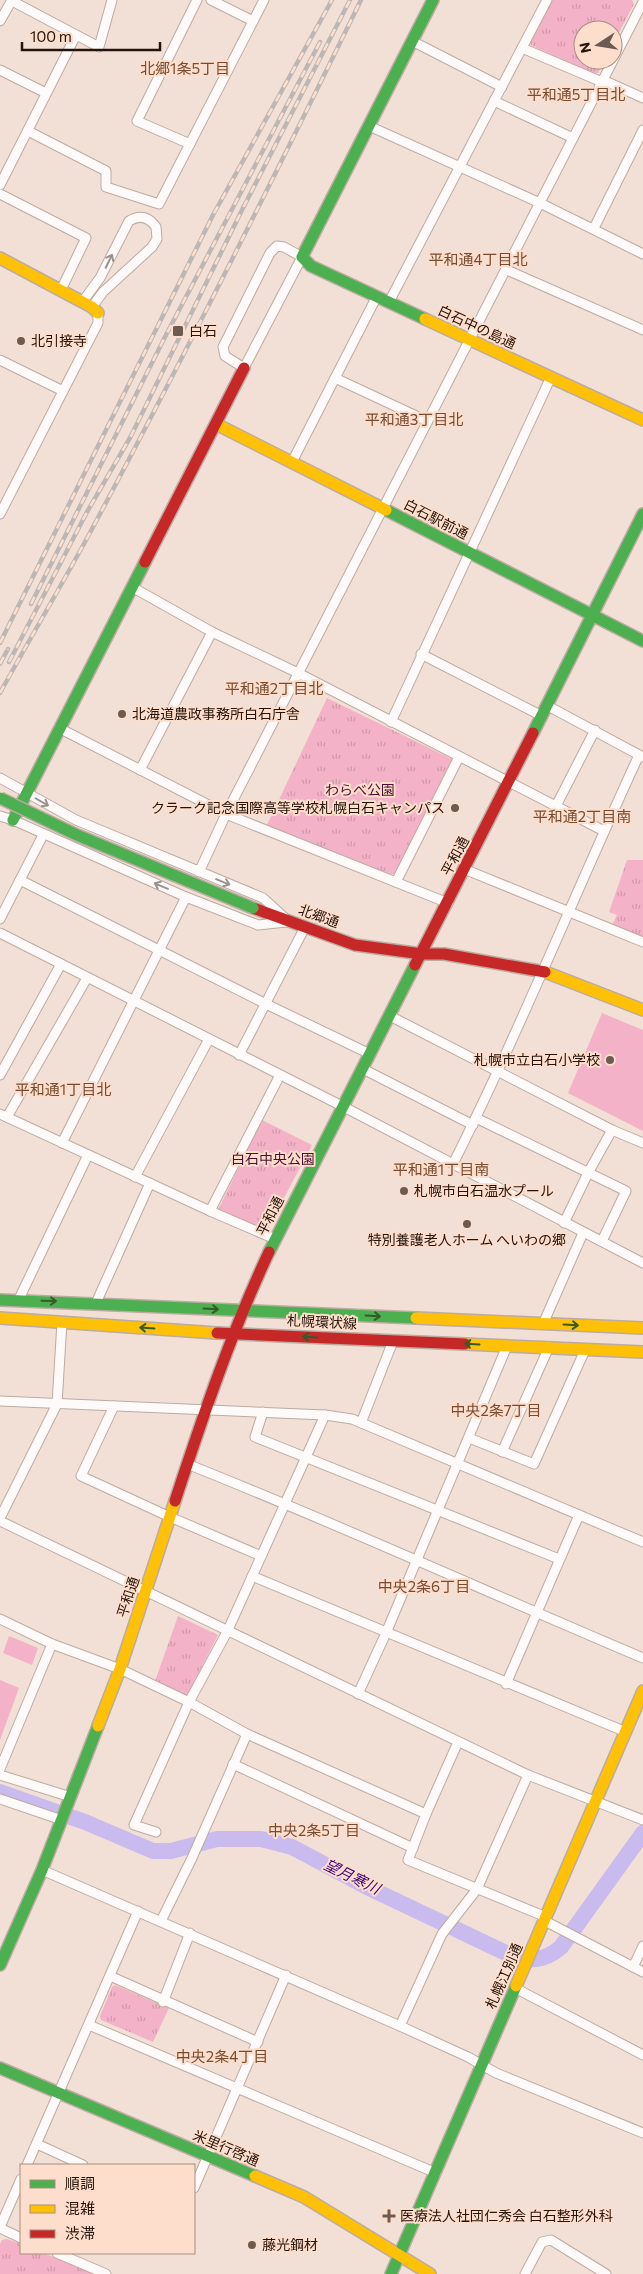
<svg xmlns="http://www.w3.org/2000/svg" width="643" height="2274" font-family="Commissioner,'Noto Sans JP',sans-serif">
<defs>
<pattern id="grass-tufts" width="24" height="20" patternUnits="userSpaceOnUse" patternTransform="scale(1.25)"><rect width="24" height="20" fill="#f3b2c8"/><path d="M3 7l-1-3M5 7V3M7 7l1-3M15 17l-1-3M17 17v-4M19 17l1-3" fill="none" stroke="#d098aa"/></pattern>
</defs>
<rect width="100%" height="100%" fill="#f2e0d6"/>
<g fill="url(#grass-tufts)">
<polygon points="550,0 632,0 634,4 613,44 613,30 583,30 583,60 605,60 598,73 591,74 531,45 530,40"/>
<polygon points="327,698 452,759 395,874 390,874 266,827"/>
<polygon points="627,860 643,860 643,936 612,925 617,915 609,912"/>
<polygon points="262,1120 312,1145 268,1228 260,1229 218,1210"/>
<polygon points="178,1616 218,1635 187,1696 155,1681"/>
<polygon points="115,1985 169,2008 153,2042 101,2020 100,2016 112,1987"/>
<polygon points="7,2239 21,2244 21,2253 43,2253 97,2274 0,2274 0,2244 2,2240"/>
</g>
<g fill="#f3b2c8">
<polygon points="602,1013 643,1030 643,1131 568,1093"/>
<polygon points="9,1636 38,1648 32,1665 3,1653"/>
<polygon points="0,1680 19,1688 0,1740"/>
</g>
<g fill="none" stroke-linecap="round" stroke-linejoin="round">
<path stroke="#c9bbed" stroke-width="16" d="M0,1792L85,1822L153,1851H171L217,1839H261L292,1847L367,1887L508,1954C528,1962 544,1962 561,1947L643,1833"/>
<defs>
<g id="street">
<polyline points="211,0 253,21"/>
<polyline points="12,1 99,47 112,0"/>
<polyline points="0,21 12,0"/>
<polyline points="412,41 502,87"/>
<polyline points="522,48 602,82"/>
<polyline points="0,70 46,93"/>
<polyline points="603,80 643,98"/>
<polyline points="494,101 573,138"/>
<polyline points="369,126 540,203 643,254"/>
<polyline points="28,131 106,171 106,187 159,204 264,0"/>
<polyline points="190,144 137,121 197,0"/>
<polyline points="0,185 76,35"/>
<polyline points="0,194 86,238 61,290"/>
<polyline points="594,228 643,130"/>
<polygon points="277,246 284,247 302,257 244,368 225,356 223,347 270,253"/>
<polyline points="507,270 643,330"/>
<path d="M83,301L100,278L129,221C140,214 149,217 156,227L157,239L152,247L103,292L92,307"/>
<polyline points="389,302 547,0"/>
<polyline points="0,360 63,391"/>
<polyline points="335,378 427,421"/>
<polyline points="292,462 377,296"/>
<polyline points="0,514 98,323 98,313"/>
<polyline points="132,587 212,632 298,673 604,831"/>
<polyline points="421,654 542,716"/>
<polyline points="548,706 643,757"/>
<polyline points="391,722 551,377"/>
<polyline points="59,728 226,814 448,903"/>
<polyline points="140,770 212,632"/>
<polyline points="0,778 76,820 263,898 284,917"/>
<polyline points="556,806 595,730"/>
<polyline points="0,816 13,820 186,897 258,925 286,922"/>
<polyline points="464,869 643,942"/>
<polyline points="199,872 226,814 643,2"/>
<polyline points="20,880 266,1004 370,1054"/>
<polyline points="396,882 459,757"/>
<polyline points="0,919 43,835"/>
<polyline points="0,933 344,1107 643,1263"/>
<polyline points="390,1016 612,1130 643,1143"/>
<polyline points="239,1055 305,927"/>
<polyline points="363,1069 473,1125"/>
<polyline points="0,1075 61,964"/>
<polyline points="0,1114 210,1211 275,1239"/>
<polyline points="7,1117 87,978"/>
<polyline points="476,1118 626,1191 602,1241"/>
<polyline points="62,1143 186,897"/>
<path d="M453,1164C520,1030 576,891 639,755"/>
<polyline points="135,1177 209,1039"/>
<polyline points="210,1211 280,1075"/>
<polyline points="564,1223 588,1173 612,1130"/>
<polyline points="18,1301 88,1155"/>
<polyline points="96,1303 150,1183"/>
<polyline points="543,1324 583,1233"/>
<polyline points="0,1401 325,1415 352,1419 643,1542"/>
<polyline points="114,1406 81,1476 170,1517 261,1556"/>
<polyline points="263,1412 255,1437 559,1559"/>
<polyline points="361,1423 393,1341"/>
<polyline points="469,1438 534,1464 585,1350"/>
<polyline points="502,1452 549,1347"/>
<path d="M187,1464C341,1525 491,1594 643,1658"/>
<polyline points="0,1518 57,1404 62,1322"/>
<polyline points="0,1521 528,1775 643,1820"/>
<polyline points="252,1576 626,1732"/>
<polyline points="0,1619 52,1644 120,1669 189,1702 247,1734 426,1814"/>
<polyline points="506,1684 579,1515"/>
<polyline points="358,1694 386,1633 507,1346"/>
<polyline points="458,1742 426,1814 408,1860 546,1917"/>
<polyline points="233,1764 413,1848"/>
<polyline points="0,1769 52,1644"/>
<polyline points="0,1775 71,1797"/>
<polyline points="0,1799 62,1820"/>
<polyline points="156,1832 134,1825 189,1702 227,1632 325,1415"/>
<polyline points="42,1870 400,2026 468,2057 496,2073 643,2133"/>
<polyline points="161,1921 192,1858 247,1734"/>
<polyline points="545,1921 643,1972"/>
<polyline points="633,1967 643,1946"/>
<polyline points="110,1976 258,2042"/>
<polyline points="515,1988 643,2055"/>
<polyline points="163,2002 190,1933"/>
<polyline points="90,2022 89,2025 436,2173"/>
<polyline points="400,2026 442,1934 477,1889 528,1775"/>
<polyline points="37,2144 83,2165"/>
<polyline points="27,2165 138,1911"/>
<polyline points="194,2188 286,1975"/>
<polyline points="0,2227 21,2179"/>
<polyline points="0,2228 21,2238"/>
<polyline points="57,2253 106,2274"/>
<polyline points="525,2274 542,2242 551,2240 606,2274"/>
</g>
<g id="fast">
<polyline points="425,319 311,266 302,257 433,0"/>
<polyline points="386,510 643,641"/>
<polyline points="533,733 643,514"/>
<polyline points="13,820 145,562"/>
<polyline points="269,1252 415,965"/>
<polyline points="0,1300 416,1318"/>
<polyline points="0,1965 42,1870 98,1726"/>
<polyline points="0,2068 255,2176"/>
<polyline points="391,2274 516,1986"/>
</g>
<g id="slow">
<polyline points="0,258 92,307 98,313"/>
<polyline points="425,319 643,420"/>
<polyline points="216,424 386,510"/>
<polyline points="545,972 643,1010"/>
<polyline points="0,1318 217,1333"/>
<polyline points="416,1318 643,1328"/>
<polyline points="465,1344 643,1352"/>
<polyline points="98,1726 120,1669 175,1501"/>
<polyline points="516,1986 643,1691"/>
<polyline points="255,2176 304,2197 430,2274"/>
</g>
<g id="jam">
<polyline points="145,562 244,368"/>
<polyline points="253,908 355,945 422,954 444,954 545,972"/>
<polyline points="415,965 533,733"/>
<polyline points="217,1333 465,1344"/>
<path d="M175,1501C203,1416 231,1333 269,1252"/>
</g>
</defs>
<use href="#street" stroke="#bcaba1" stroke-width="11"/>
<use href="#fast" stroke="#bcaba1" stroke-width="14"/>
<use href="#slow" stroke="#bcaba1" stroke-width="14"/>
<use href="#jam" stroke="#bcaba1" stroke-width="14"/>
<use href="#street" stroke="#fdfaf9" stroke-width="9"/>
<use href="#fast" stroke="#4caf50" stroke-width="11"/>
<use href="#slow" stroke="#ffc107" stroke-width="11"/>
<use href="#jam" stroke="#c62828" stroke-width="11"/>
<defs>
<g id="rail">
<polyline points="31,604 167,333 320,42"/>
<polyline points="0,643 213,215 332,0"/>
<polyline points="9,662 87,512 131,436 243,208 350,0"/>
<polyline points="0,664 8,649"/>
<path d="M0,693C28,642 57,593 85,542C181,363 272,182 361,0"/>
</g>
</defs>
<use href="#rail" stroke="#bcb7b5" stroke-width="4.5"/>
<use href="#rail" stroke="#fdddcb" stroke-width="2.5" stroke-dasharray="8" stroke-linecap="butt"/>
<defs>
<polyline id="fast-bridge" points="0,798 77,835 253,908"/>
</defs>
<use href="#fast-bridge" stroke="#bcaba1" stroke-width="14" stroke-linecap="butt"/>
<use href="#fast-bridge" stroke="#4caf50" stroke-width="11"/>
</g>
<defs><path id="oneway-shaft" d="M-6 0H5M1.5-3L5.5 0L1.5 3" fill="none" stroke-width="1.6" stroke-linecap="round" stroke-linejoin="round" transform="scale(1.25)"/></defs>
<g stroke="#9c928d">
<use href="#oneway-shaft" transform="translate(109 261) rotate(-64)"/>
<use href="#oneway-shaft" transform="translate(42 802) rotate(30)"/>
<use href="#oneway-shaft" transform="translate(223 882) rotate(22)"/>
<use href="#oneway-shaft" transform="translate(161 886) rotate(-157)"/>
</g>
<g stroke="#375a29">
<use href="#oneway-shaft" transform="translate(49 1301) rotate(1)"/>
<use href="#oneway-shaft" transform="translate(211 1309) rotate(3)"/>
<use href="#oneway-shaft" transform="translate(373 1316) rotate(3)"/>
<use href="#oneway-shaft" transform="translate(571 1325) rotate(3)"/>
<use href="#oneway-shaft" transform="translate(147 1328) rotate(-176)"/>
<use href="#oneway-shaft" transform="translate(310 1337) rotate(-177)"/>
<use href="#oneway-shaft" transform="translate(472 1344) rotate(-177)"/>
</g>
<g fill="#6d5b51" stroke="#fdddcb" stroke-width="2">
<rect x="172" y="325" width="12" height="12" rx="2.5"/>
<circle cx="21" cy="341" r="5"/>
<circle cx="122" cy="714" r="5"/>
<circle cx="455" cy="808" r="5"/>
<circle cx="610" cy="1060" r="5"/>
<circle cx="404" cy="1191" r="5"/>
<circle cx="467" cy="1224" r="5"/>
<path d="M386.5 2208.5h5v5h5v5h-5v5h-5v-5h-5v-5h5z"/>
<circle cx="252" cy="2245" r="5"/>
</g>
<g text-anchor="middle" stroke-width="4" stroke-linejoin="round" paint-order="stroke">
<g font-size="14" fill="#251409" stroke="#fdddcb">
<text transform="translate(477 327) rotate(25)" y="5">白石中の島通</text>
<text transform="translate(436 519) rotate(27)" y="5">白石駅前通</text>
<text transform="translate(455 856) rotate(-62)" y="5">平和通</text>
<text transform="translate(319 916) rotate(20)" y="5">北郷通</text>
<text transform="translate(270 1216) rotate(-63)" y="5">平和通</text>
<text transform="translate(322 1322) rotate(3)" y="5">札幌環状線</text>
<text transform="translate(128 1597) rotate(-72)" y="5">平和通</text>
<text transform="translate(504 1976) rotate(-66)" y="5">札幌江別通</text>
<text transform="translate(226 2148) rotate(23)" y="5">米里行啓通</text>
</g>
<g font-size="14" fill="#251409" stroke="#fdddcb" text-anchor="start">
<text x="189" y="336">白石</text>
<text x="31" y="346">北引接寺</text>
<text x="132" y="719">北海道農政事務所白石庁舎</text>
<text x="445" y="813" text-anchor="end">クラーク記念国際高等学校札幌白石キャンパス</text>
<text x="600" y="1065" text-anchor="end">札幌市立白石小学校</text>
<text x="414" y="1196">札幌市白石温水プール</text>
<text x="467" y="1245" text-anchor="middle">特別養護老人ホーム へいわの郷</text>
<text x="400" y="2221">医療法人社団仁秀会 白石整形外科</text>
<text x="262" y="2250">藤光鋼材</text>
</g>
<g font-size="14" fill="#4d0e31" stroke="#fdddcb">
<text x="360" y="795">わらべ公園</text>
<text x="273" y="1164">白石中央公園</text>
</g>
<g font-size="15" fill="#774c31" stroke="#fdddcb">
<text x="185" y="74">北郷1条5丁目</text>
<text x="576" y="100">平和通5丁目北</text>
<text x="478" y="265">平和通4丁目北</text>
<text x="414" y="425">平和通3丁目北</text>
<text x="274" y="694">平和通2丁目北</text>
<text x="582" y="822">平和通2丁目南</text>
<text x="63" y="1095">平和通1丁目北</text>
<text x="441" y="1175">平和通1丁目南</text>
<text x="496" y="1416">中央2条7丁目</text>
<text x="424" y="1592">中央2条6丁目</text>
<text x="314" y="1836">中央2条5丁目</text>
<text x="222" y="2062">中央2条4丁目</text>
</g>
<g font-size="15" font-style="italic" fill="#370779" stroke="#fdddcb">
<text transform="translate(352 1877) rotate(26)" y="5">望月寒川</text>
</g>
</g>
<rect x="20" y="2164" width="175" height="90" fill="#fdddcb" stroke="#a78d7d"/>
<rect x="30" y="2180" width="25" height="8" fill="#4caf50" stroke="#a78d7d"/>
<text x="65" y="2189" font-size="15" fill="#251409">順調</text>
<rect x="30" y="2205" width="25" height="8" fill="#ffc107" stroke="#a78d7d"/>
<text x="65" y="2214" font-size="15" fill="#251409">混雑</text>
<rect x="30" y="2230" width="25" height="8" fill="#c62828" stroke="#a78d7d"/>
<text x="65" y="2239" font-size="15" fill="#251409">渋滞</text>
<g transform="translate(598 45) rotate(258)"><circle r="24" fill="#fdddcb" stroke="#a78d7d"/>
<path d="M0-4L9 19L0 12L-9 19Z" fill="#6d5b51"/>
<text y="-8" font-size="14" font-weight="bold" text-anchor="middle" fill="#251409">N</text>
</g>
<path d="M22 42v8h138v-8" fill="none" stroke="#251409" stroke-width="2.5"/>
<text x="30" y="42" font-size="15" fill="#251409" stroke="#fdddcb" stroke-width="4" paint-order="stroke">100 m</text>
</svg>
